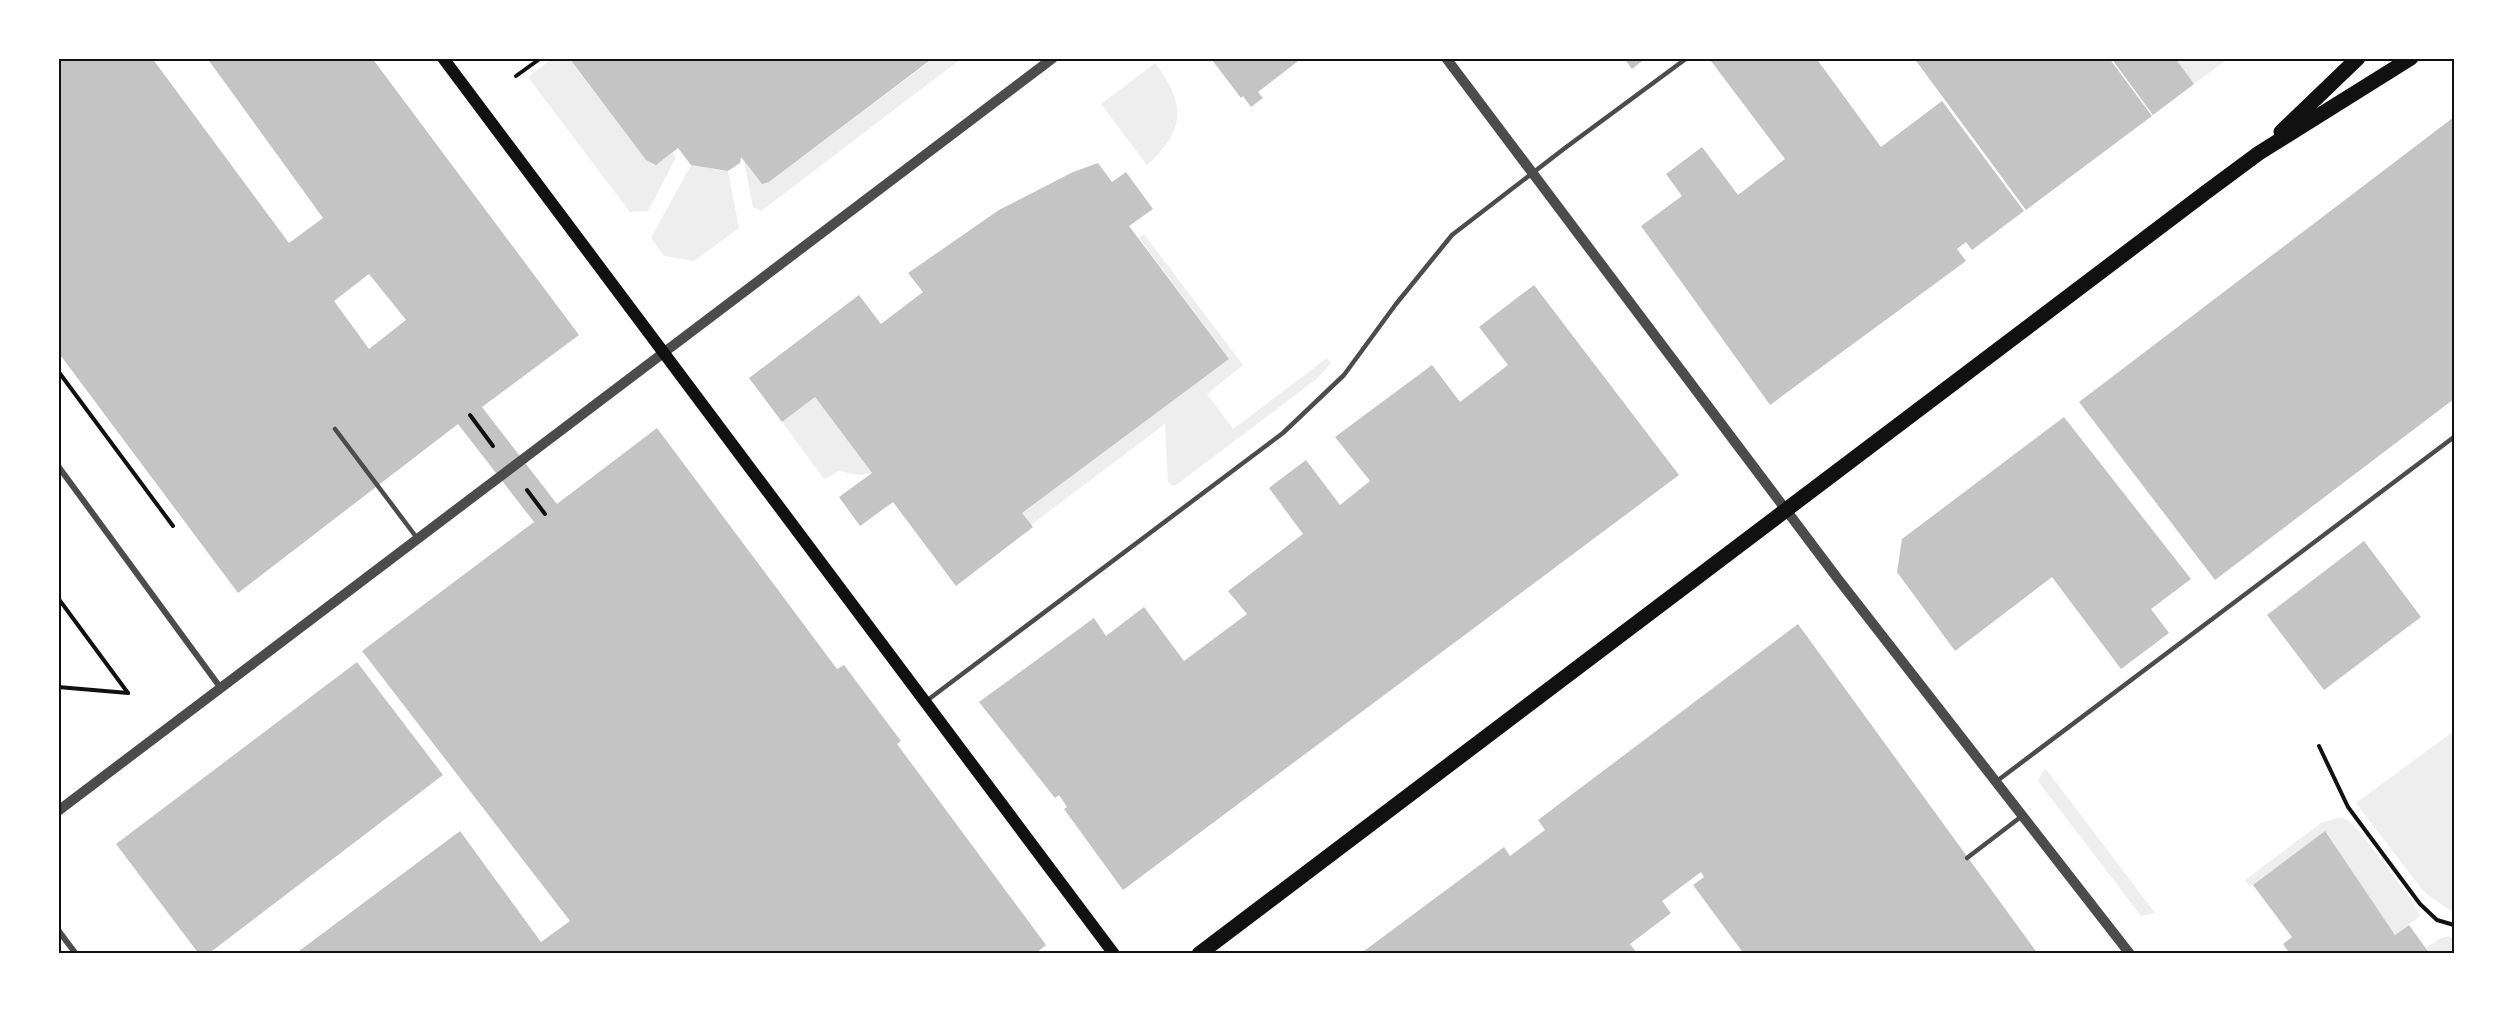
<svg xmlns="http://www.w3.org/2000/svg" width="2513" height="1012" font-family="Lora,serif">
<rect width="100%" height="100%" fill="#fff"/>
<g fill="#eee">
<polygon points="552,59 569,59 646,160 656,164 673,152 676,157 648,211 630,212 528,77"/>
<polygon points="933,59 961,59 761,211 753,207 744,161 761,183 769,182"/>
<polygon points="2175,59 2228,59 2194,84"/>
<path d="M1155,63C1186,104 1186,130 1147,165L1101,104Z"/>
<polygon points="691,165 728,171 739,228 694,261 664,256 651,238"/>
<polygon points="1144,234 1243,365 1207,394 1233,429 1327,358 1331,363 1318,378 1176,485 1172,486 1168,482 1165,424 1031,525 1022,513 1229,359 1139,238"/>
<polygon points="815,397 872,473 860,475 839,471 824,479 782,422"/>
<polygon points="2454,731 2454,913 2424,892 2356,803"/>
<polygon points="2045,768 2155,913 2141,916 2038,781"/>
<polygon points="2341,817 2350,822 2357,829 2411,899 2420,916 2395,935 2325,832 2250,887 2245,880 2321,823"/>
<polygon points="2449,936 2454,939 2454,953 2430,953 2426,948 2439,939"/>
</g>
<g fill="#c4c4c4" fill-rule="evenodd">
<path d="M58,58H152L289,243L323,218L207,58H372L579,335L482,407L557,504L657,428L837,669L844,665L901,741L897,744L1046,945L1035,954H295L460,831L541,942L570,921L362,651L534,522L458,424L238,593L58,352ZM369,274L406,320L369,349L334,301Z"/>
<polygon points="569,58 933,58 769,182 762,184 741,157 740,163 728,171 691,165 678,148 656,165 646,160"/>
<polygon points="1215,58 1302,58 1258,92 1263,98 1251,107 1243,96 1241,98 1212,60"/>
<polygon points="1624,58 1646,58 1632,69"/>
<polygon points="1714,58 1816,58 1881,147 1942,101 2024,211 1972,250 1966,242 1957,249 1966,261 1770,405 1641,226 1682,196 1666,174 1702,147 1738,195 1785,159 1711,61"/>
<polygon points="1914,58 2109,58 2152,116 2026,210"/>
<polygon points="2111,58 2175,58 2194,84 2153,115"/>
<polygon points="2454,117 2454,399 2215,580 2079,402"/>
<polygon points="1098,163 1112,182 1126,172 1153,209 1129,226 1229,359 1022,513 1033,527 956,586 893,502 860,526 839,497 872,473 815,397 782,422 749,378 859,295 881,324 923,292 908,273 999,210 1073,172"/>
<polygon points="1534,285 1679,475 1123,890 1064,809 1067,807 1059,795 1055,798 979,702 1094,618 1106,636 1144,607 1184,661 1247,614 1228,591 1303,534 1269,488 1306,460 1340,505 1370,481 1335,437 1432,365 1460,402 1508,365 1479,327"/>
<polygon points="2064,417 2191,579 2151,609 2169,633 2121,669 2052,577 1955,651 1897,572 1902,539"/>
<polygon points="2364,541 2421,617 2324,690 2267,615"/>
<polygon points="1798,624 2038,954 1744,954 1693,885 1704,877 1701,872 1662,901 1671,913 1630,944 1636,952 1634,954 1360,954 1504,847 1510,856 1545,830 1538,820"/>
<polygon points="357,662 443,775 208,954 199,954 116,844"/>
<polygon points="2325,831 2395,935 2409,925 2430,954 2290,954 2283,944 2292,937 2253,885"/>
</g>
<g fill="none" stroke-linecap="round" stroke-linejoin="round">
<g stroke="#111" stroke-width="4">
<polyline points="516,76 541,58"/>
<polyline points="58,371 173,526"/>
<polyline points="470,415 493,446"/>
<polyline points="527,490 545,514"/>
<polyline points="58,598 128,693"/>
<polyline points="58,687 128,693"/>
<polyline points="2319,746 2348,807 2420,904 2437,920 2454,925"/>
</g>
<g stroke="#4c4c4c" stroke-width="4.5">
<polyline points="335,429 417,538"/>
<polyline points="925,702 1283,433 1344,375 1396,304 1452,235 1565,148 1687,58"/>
<polyline points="1997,781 2454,437"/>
<polyline points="1967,858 2022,816"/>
</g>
<g stroke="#4c4c4c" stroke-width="6">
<polyline points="58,466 220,687"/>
<polyline points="58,930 76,954"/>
</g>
<g stroke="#4c4c4c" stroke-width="10">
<polyline points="1446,58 1838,579 2130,954"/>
<polyline points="58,811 1053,58"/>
</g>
<polyline stroke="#111" stroke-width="12" points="443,58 1114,954"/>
<g stroke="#111" stroke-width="15">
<polyline points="2281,132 2358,58"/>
<polyline points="1199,954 2205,193 2259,153 2411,58"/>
</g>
</g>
<rect width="2513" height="1012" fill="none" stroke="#ffffff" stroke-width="120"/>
<rect x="60" y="60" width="2393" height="892" fill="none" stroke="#111" stroke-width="2"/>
</svg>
